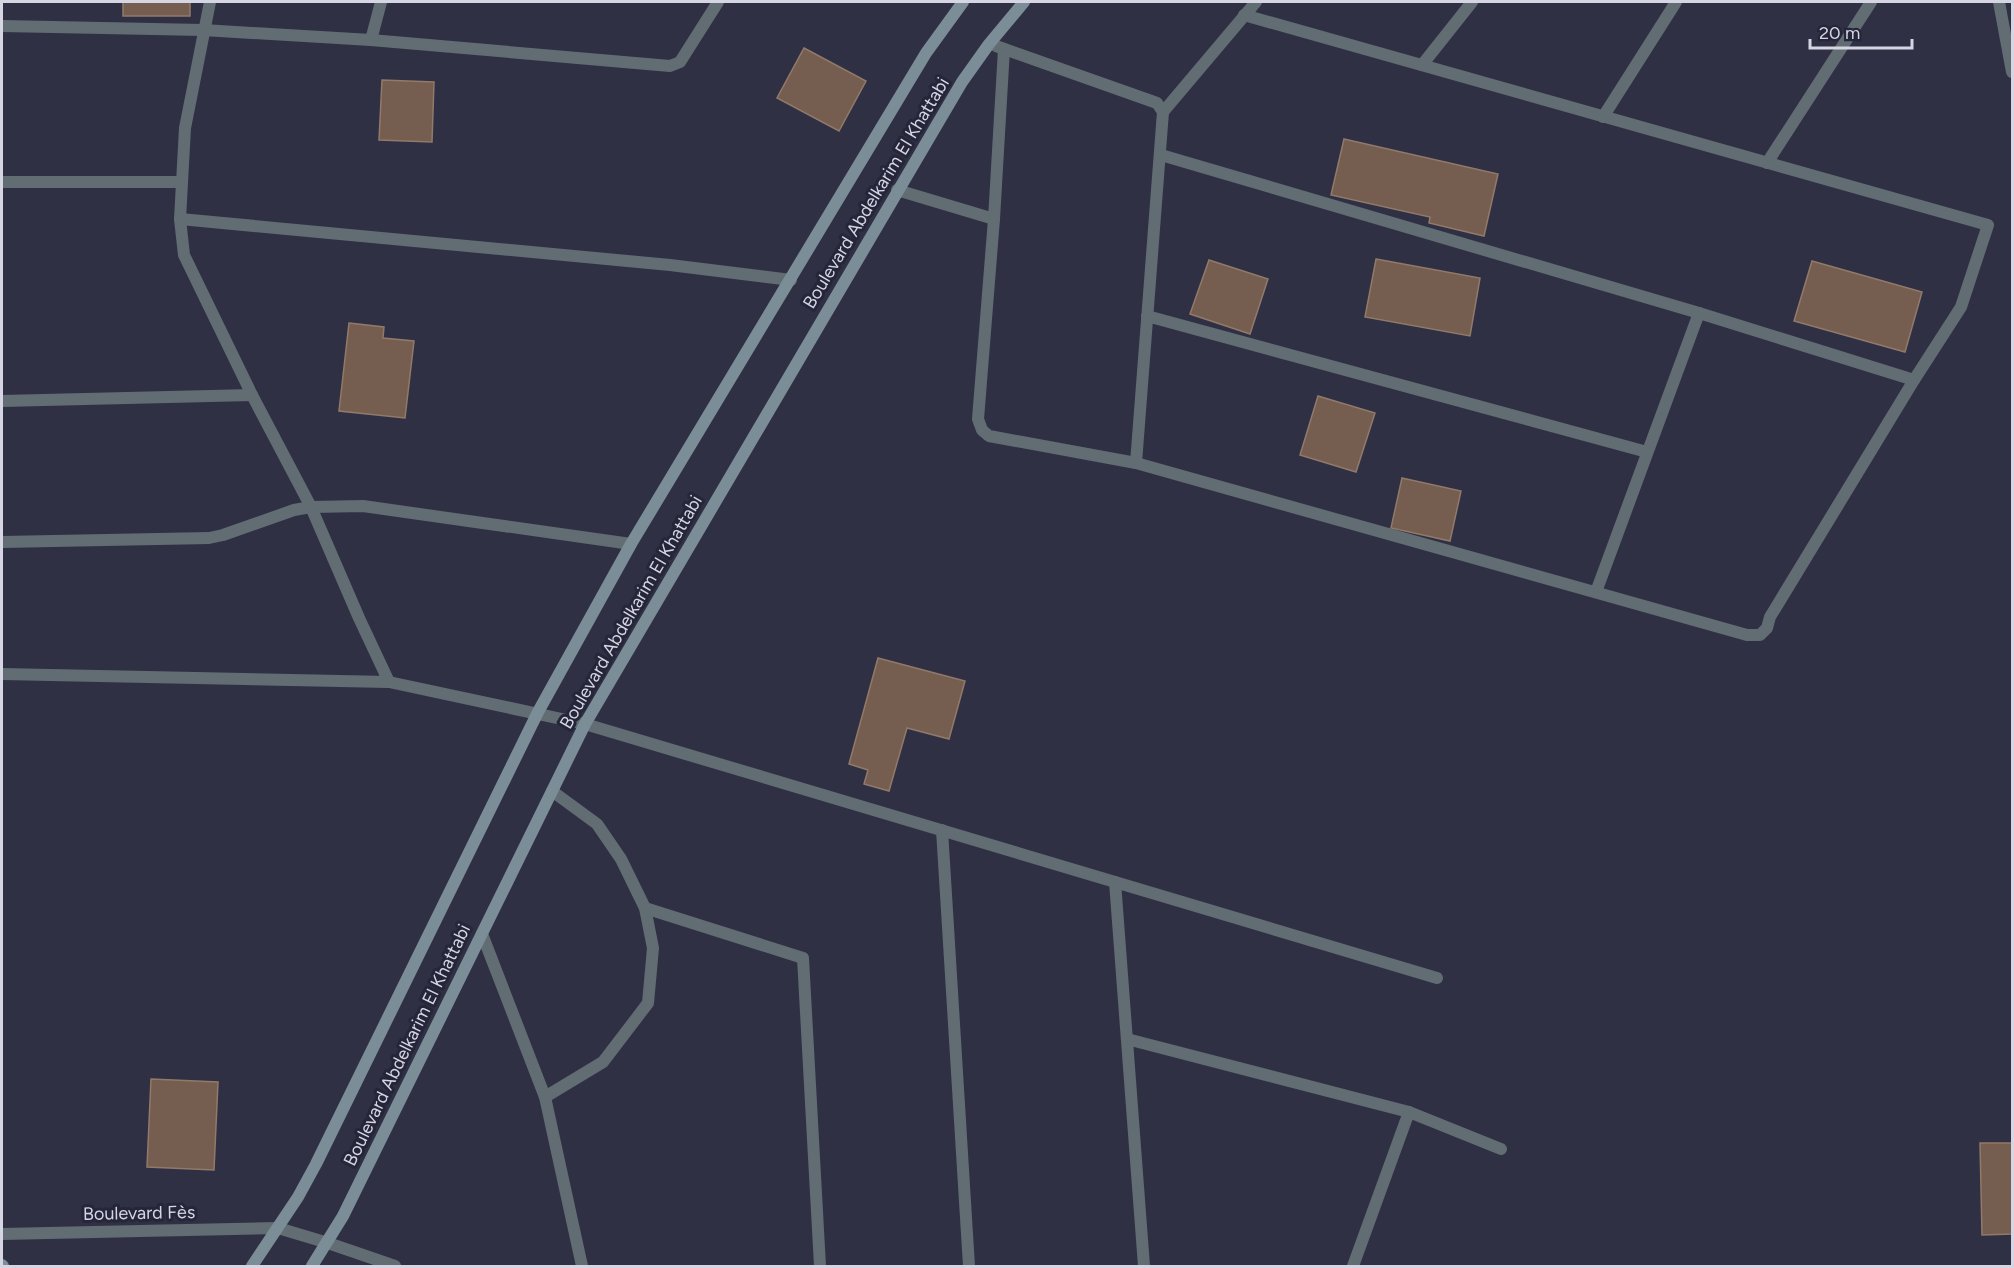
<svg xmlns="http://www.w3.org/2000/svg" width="2014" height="1268" font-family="Figtree,sans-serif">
<rect width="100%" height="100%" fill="#303045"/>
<g fill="#755e4f" stroke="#917a6a" stroke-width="1.5">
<rect x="123" y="2" width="67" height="14"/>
<polygon points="804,48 866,81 839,131 777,98"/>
<polygon points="382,80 434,82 432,142 379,140"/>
<polygon points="1344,139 1498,174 1484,236 1429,223 1430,217 1331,195"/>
<polygon points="1376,259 1480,278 1470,336 1365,317"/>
<polygon points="1209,260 1268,279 1250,334 1190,314"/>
<polygon points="1812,261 1922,292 1905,352 1794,321"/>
<polygon points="349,323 384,327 383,338 414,341 405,418 339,411"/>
<polygon points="1318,396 1375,413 1356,472 1300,455"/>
<polygon points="1402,478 1461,491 1450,541 1391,528"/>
<polygon points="878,658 965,681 949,739 907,728 889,791 864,784 868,770 849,764"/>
<polygon points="151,1079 218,1082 214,1170 147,1167"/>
<polygon points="1980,1143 2012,1143 2012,1234 1982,1235"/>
</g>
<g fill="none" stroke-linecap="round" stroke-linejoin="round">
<g stroke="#626d73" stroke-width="12">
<polyline points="210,2 185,128 180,219 184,255 252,395 311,507 359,618 389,682"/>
<polyline points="1999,2 2012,72"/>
<polyline points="2,26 203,30 371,40 670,66 680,62 718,2"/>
<polyline points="371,40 381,2"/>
<polyline points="996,46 1157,103 1163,112 1136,463"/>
<polyline points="1004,49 994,219 978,419 982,430 989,436 1136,463 1747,635 1760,635 1767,628 1770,617 1914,380 1961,307 1988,225 1244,15"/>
<polyline points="1422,65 1472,2"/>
<polyline points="1163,112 1256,2"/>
<polyline points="1603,117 1676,2"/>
<polyline points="1161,155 1699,313 1914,380"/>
<polyline points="1767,163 1871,2"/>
<polyline points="2,182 180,182"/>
<polyline points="897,190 994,219"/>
<polyline points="180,219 670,265 791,280"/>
<polyline points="1147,316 1647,452"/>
<polyline points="2,401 252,395"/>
<polyline points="2,542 209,538 223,535 294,510 311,507 363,506 631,544"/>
<polyline points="1596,592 1699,313"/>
<polyline points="2,674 389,682 585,724 1437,978"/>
<polyline points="942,830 969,1266"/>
<polyline points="1115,882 1144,1266"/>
<polyline points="645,908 803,958 820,1266"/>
<polyline points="482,934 545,1097 582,1266"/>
<polyline points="1127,1039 1409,1112 1501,1149"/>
<polyline points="545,1097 603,1062 648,1003 653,948 645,908 621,859 597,824 552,791"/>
<polyline points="2,1234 278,1228 328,1243 395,1266"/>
<polyline points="1353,1266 1409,1112"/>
</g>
<g stroke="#7b8e97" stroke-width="12">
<polyline points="2,1265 3,1266"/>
<polyline points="252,1266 298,1197 316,1164 538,712 631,544 926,53 963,2"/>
<polyline points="312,1266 343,1216 585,724 962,82 989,44 1024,2"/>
</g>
</g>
<g text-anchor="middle" stroke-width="6" stroke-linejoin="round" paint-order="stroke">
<g font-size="18" fill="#d5d5e3" stroke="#26263a">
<text transform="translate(876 193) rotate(-59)" y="6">Boulevard Abdelkarim El Khattabi</text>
<text transform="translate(631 612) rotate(-60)" y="6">Boulevard Abdelkarim El Khattabi</text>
<text transform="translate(407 1045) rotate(-64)" y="6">Boulevard Abdelkarim El Khattabi</text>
<text transform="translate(139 1213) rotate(-1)" y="6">Boulevard Fès</text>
</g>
</g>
<rect width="2014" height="1268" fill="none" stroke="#d5d5e3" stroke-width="6"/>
<path d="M1810 39v9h102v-9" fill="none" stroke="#d5d5e3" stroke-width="3"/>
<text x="1819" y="39" font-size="18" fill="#d5d5e3" stroke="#26263a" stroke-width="4.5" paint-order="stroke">20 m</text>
</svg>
